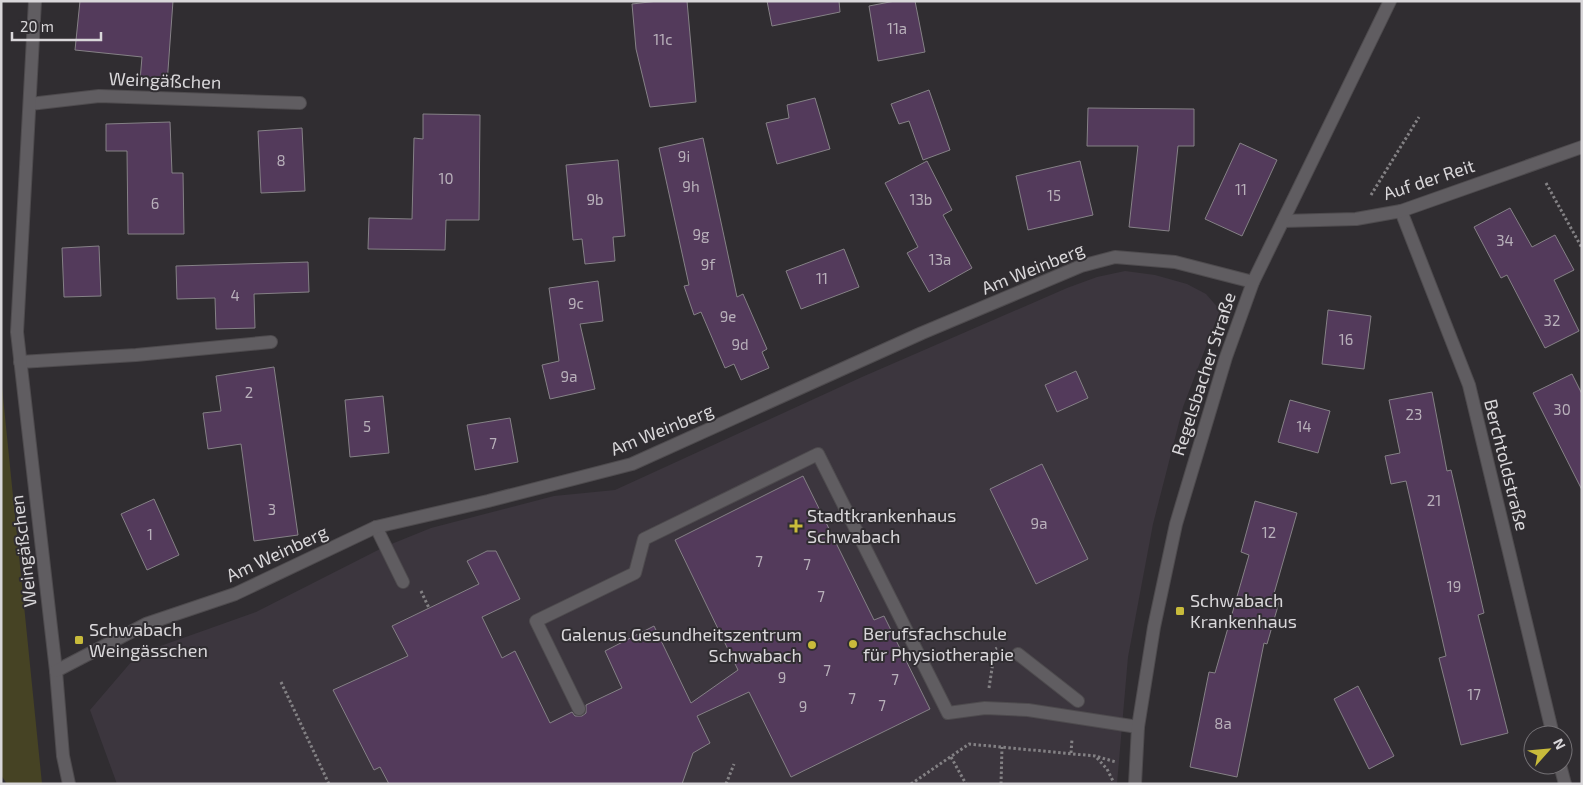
<svg xmlns="http://www.w3.org/2000/svg" width="1583" height="785" font-family="'Exo 2',sans-serif">
<rect width="100%" height="100%" fill="#302d31"/>
<polygon fill="#3c363e" points="1125,271 1155,275 1187,284 1206,294 1220,310 1183,407 1153,524 1128,657 1117,784 117,784 90,710 138,654 256,612 384,547 431,528 554,496 615,490 862,377 1067,288 1097,277"/>
<polygon fill="#464324" points="1,377 42,784 7,784 1,775"/>
<g fill="#533a5b" stroke="#858186">
<polygon points="80,1 173,1 167,84 140,81 142,57 75,50"/>
<polygon points="658,1 687,1 696,102 650,107 636,49 632,4"/>
<polygon points="767,1 839,1 840,12 772,26"/>
<polygon points="895,1 915,1 925,52 878,61 869,6"/>
<polygon points="929,90 950,150 923,160 909,121 899,124 891,104"/>
<polygon points="815,98 830,149 777,164 766,123 789,118 787,105"/>
<polygon points="1088,108 1194,109 1194,146 1178,146 1169,231 1129,227 1138,146 1087,146"/>
<polygon points="423,114 480,115 479,220 446,220 445,250 368,249 369,218 412,219 414,138 423,139"/>
<polygon points="170,122 172,173 183,173 184,234 128,234 127,151 106,151 106,124"/>
<polygon points="302,128 305,191 261,193 258,131"/>
<polygon points="703,138 737,297 743,294 767,349 762,352 769,368 741,380 734,364 725,368 701,312 694,315 684,286 689,285 659,148"/>
<polygon points="1240,143 1277,160 1242,236 1205,219"/>
<polygon points="618,160 625,236 613,237 615,261 585,264 582,239 573,240 566,165"/>
<polygon points="927,161 952,210 943,215 972,268 929,292 907,253 918,247 885,183"/>
<polygon points="1080,161 1093,215 1028,230 1016,176"/>
<polygon points="1510,208 1532,247 1555,235 1574,270 1554,280 1579,331 1545,348 1507,275 1501,278 1474,227"/>
<polygon points="99,246 101,296 64,297 62,248"/>
<polygon points="844,249 859,287 801,309 786,271"/>
<polygon points="308,262 309,292 254,294 255,328 216,329 215,298 177,299 176,266"/>
<polygon points="598,281 603,321 580,324 595,389 550,399 542,365 559,361 549,288"/>
<polygon points="1328,310 1371,316 1364,369 1322,364"/>
<polygon points="274,367 298,535 254,541 241,444 208,449 203,413 221,411 216,376"/>
<polygon points="1076,371 1088,398 1057,412 1045,385"/>
<polygon points="1572,374 1582,394 1582,490 1533,393"/>
<polygon points="1432,392 1447,471 1451,470 1484,613 1478,615 1508,733 1461,745 1439,658 1446,656 1406,481 1391,484 1385,456 1400,453 1389,400"/>
<polygon points="383,396 389,453 350,457 345,400"/>
<polygon points="1290,400 1330,411 1318,453 1278,442"/>
<polygon points="510,418 518,462 475,470 467,425"/>
<polygon points="1042,464 1088,559 1036,584 990,489"/>
<polygon points="803,476 874,620 884,616 930,709 791,777 749,692 697,716 710,743 693,753 682,784 389,784 380,767 374,770 333,690 408,656 392,626 479,584 467,561 487,551 496,551 520,599 482,617 502,658 515,651 550,723 572,712 575,716 582,716 586,713 586,705 622,688 605,651 654,626 691,703 738,670 675,540"/>
<polygon points="154,499 179,555 147,570 121,514"/>
<polygon points="1255,501 1297,513 1273,597 1280,599 1267,644 1264,643 1237,777 1190,767 1209,672 1215,673 1249,555 1241,552"/>
<polygon points="1358,686 1394,756 1369,769 1334,699"/>
</g>
<g fill="none" stroke-linecap="round" stroke-linejoin="round">
<defs>
<g id="service">
<polyline points="30,104 99,96 300,103"/>
<polyline points="20,362 136,355 271,342"/>
<polyline points="376,527 403,582"/>
<polyline points="1018,654 1078,701"/>
<polyline points="579,709 536,621 635,573 644,539 818,454 948,713 985,708 1028,710 1138,727"/>
</g>
<g id="minor">
<polyline points="35,1 17,332 56,671 63,756 69,784"/>
<polyline points="1401,211 1469,385 1553,735"/>
<polyline points="1283,221 1356,219 1401,211 1582,147"/>
<polyline points="56,671 146,624 235,594 376,527 488,501 632,464 922,333 1081,266 1115,257 1175,262 1253,282"/>
<polyline points="1560,765 1565,784"/>
</g>
<polyline id="secondary" points="1135,784 1138,727 1154,627 1176,524 1226,357 1253,282 1390,1"/>
</defs>
<use href="#service" stroke="#4e4b4e" stroke-width="14"/>
<use href="#minor" stroke="#4e4b4e" stroke-width="14"/>
<use href="#secondary" stroke="#4e4b4e" stroke-width="14"/>
<g stroke="#838184" stroke-width="3" stroke-dasharray="2.5 2.5" stroke-linecap="butt">
<polyline points="1546,183 1582,248"/>
<polyline points="1371,195 1419,117"/>
<polyline points="421,591 429,608"/>
<polyline points="281,682 329,784"/>
<polyline points="989,688 995,649 997,648"/>
<polyline points="1071,753 1072,739"/>
<polyline points="951,757 966,784"/>
<polyline points="1097,758 1107,769 1113,781"/>
<polyline points="726,784 734,764"/>
<polyline points="911,784 969,744 1095,756 1116,762"/>
<polyline points="1001,784 1002,747"/>
</g>
<use href="#service" stroke="#605d61" stroke-width="12"/>
<use href="#minor" stroke="#605d61" stroke-width="12"/>
<use href="#secondary" stroke="#605d61" stroke-width="12"/>
</g>
<g fill="#c8bb3b" stroke="#302d31" stroke-width="2">
<path d="M793.5 518.5h5v5h5v5h-5v5h-5v-5h-5v-5h5z"/>
<rect x="1175" y="606" width="10" height="10" rx="2.5"/>
<rect x="74" y="635" width="10" height="10" rx="2.5"/>
<circle cx="853" cy="644" r="5"/>
<circle cx="812" cy="645" r="5"/>
</g>
<g text-anchor="middle" stroke-width="4" stroke-linejoin="round" paint-order="stroke">
<g font-size="15" fill="#b8b0ba">
<text x="897" y="34">11a</text>
<text x="663" y="45">11c</text>
<text x="684" y="162">9i</text>
<text x="281" y="166">8</text>
<text x="446" y="184">10</text>
<text x="691" y="192">9h</text>
<text x="1241" y="195">11</text>
<text x="1054" y="201">15</text>
<text x="595" y="205">9b</text>
<text x="921" y="205">13b</text>
<text x="155" y="209">6</text>
<text x="701" y="240">9g</text>
<text x="1505" y="246">34</text>
<text x="940" y="265">13a</text>
<text x="708" y="270">9f</text>
<text x="822" y="284">11</text>
<text x="235" y="301">4</text>
<text x="576" y="309">9c</text>
<text x="728" y="322">9e</text>
<text x="1552" y="326">32</text>
<text x="1346" y="345">16</text>
<text x="740" y="350">9d</text>
<text x="569" y="382">9a</text>
<text x="249" y="398">2</text>
<text x="1562" y="415">30</text>
<text x="1414" y="420">23</text>
<text x="367" y="432">5</text>
<text x="1304" y="432">14</text>
<text x="493" y="449">7</text>
<text x="1434" y="506">21</text>
<text x="272" y="515">3</text>
<text x="1039" y="529">9a</text>
<text x="1269" y="538">12</text>
<text x="150" y="540">1</text>
<text x="759" y="567">7</text>
<text x="807" y="570">7</text>
<text x="1454" y="592">19</text>
<text x="821" y="602">7</text>
<text x="827" y="676">7</text>
<text x="782" y="683">9</text>
<text x="895" y="685">7</text>
<text x="1474" y="700">17</text>
<text x="852" y="704">7</text>
<text x="882" y="711">7</text>
<text x="803" y="712">9</text>
<text x="1223" y="729">8a</text>
</g>
<g font-size="18" fill="#d9d7da" stroke="#302d31">
<text transform="translate(165 81) rotate(2)" y="6">Weingäßchen</text>
<text transform="translate(1429 180) rotate(-18)" y="6">Auf der Reit</text>
<text transform="translate(1033 269) rotate(-22)" y="6">Am Weinberg</text>
<text transform="translate(1204 374) rotate(-72)" y="6">Regelsbacher Straße</text>
<text transform="translate(662 430) rotate(-22)" y="6">Am Weinberg</text>
<text transform="translate(1506 465) rotate(76)" y="6">Berchtoldstraße</text>
<text transform="translate(24 551) rotate(-97)" y="6">Weingäßchen</text>
<text transform="translate(277 554) rotate(-25)" y="6">Am Weinberg</text>
</g>
<g font-size="18" fill="#d9d7da" stroke="#302d31" text-anchor="start">
<text x="807" y="522">Stadtkrankenhaus<tspan x="807" dy="21">Schwabach</tspan></text>
<text x="1190" y="607">Schwabach<tspan x="1190" dy="21">Krankenhaus</tspan></text>
<text x="89" y="636">Schwabach<tspan x="89" dy="21">Weingässchen</tspan></text>
<text x="863" y="640">Berufsfachschule<tspan x="863" dy="21">für Physiotherapie</tspan></text>
<text x="802" y="641" text-anchor="end">Galenus Gesundheitszentrum<tspan x="802" dy="21">Schwabach</tspan></text>
</g>
</g>
<rect width="1583" height="785" fill="none" stroke="#d9d7da" stroke-width="5"/>
<g transform="translate(1548 750) rotate(63)"><circle r="24" fill="#302d31" stroke="#747175"/>
<path d="M0-4L9 19L0 12L-9 19Z" fill="#c8bb3b"/>
<text y="-8" font-size="14" font-weight="bold" text-anchor="middle" fill="#d9d7da">N</text>
</g>
<path d="M12 32v8h89v-8" fill="none" stroke="#d9d7da" stroke-width="2.5"/>
<text x="20" y="32" font-size="15" fill="#d9d7da" stroke="#302d31" stroke-width="4" paint-order="stroke">20 m</text>
</svg>
